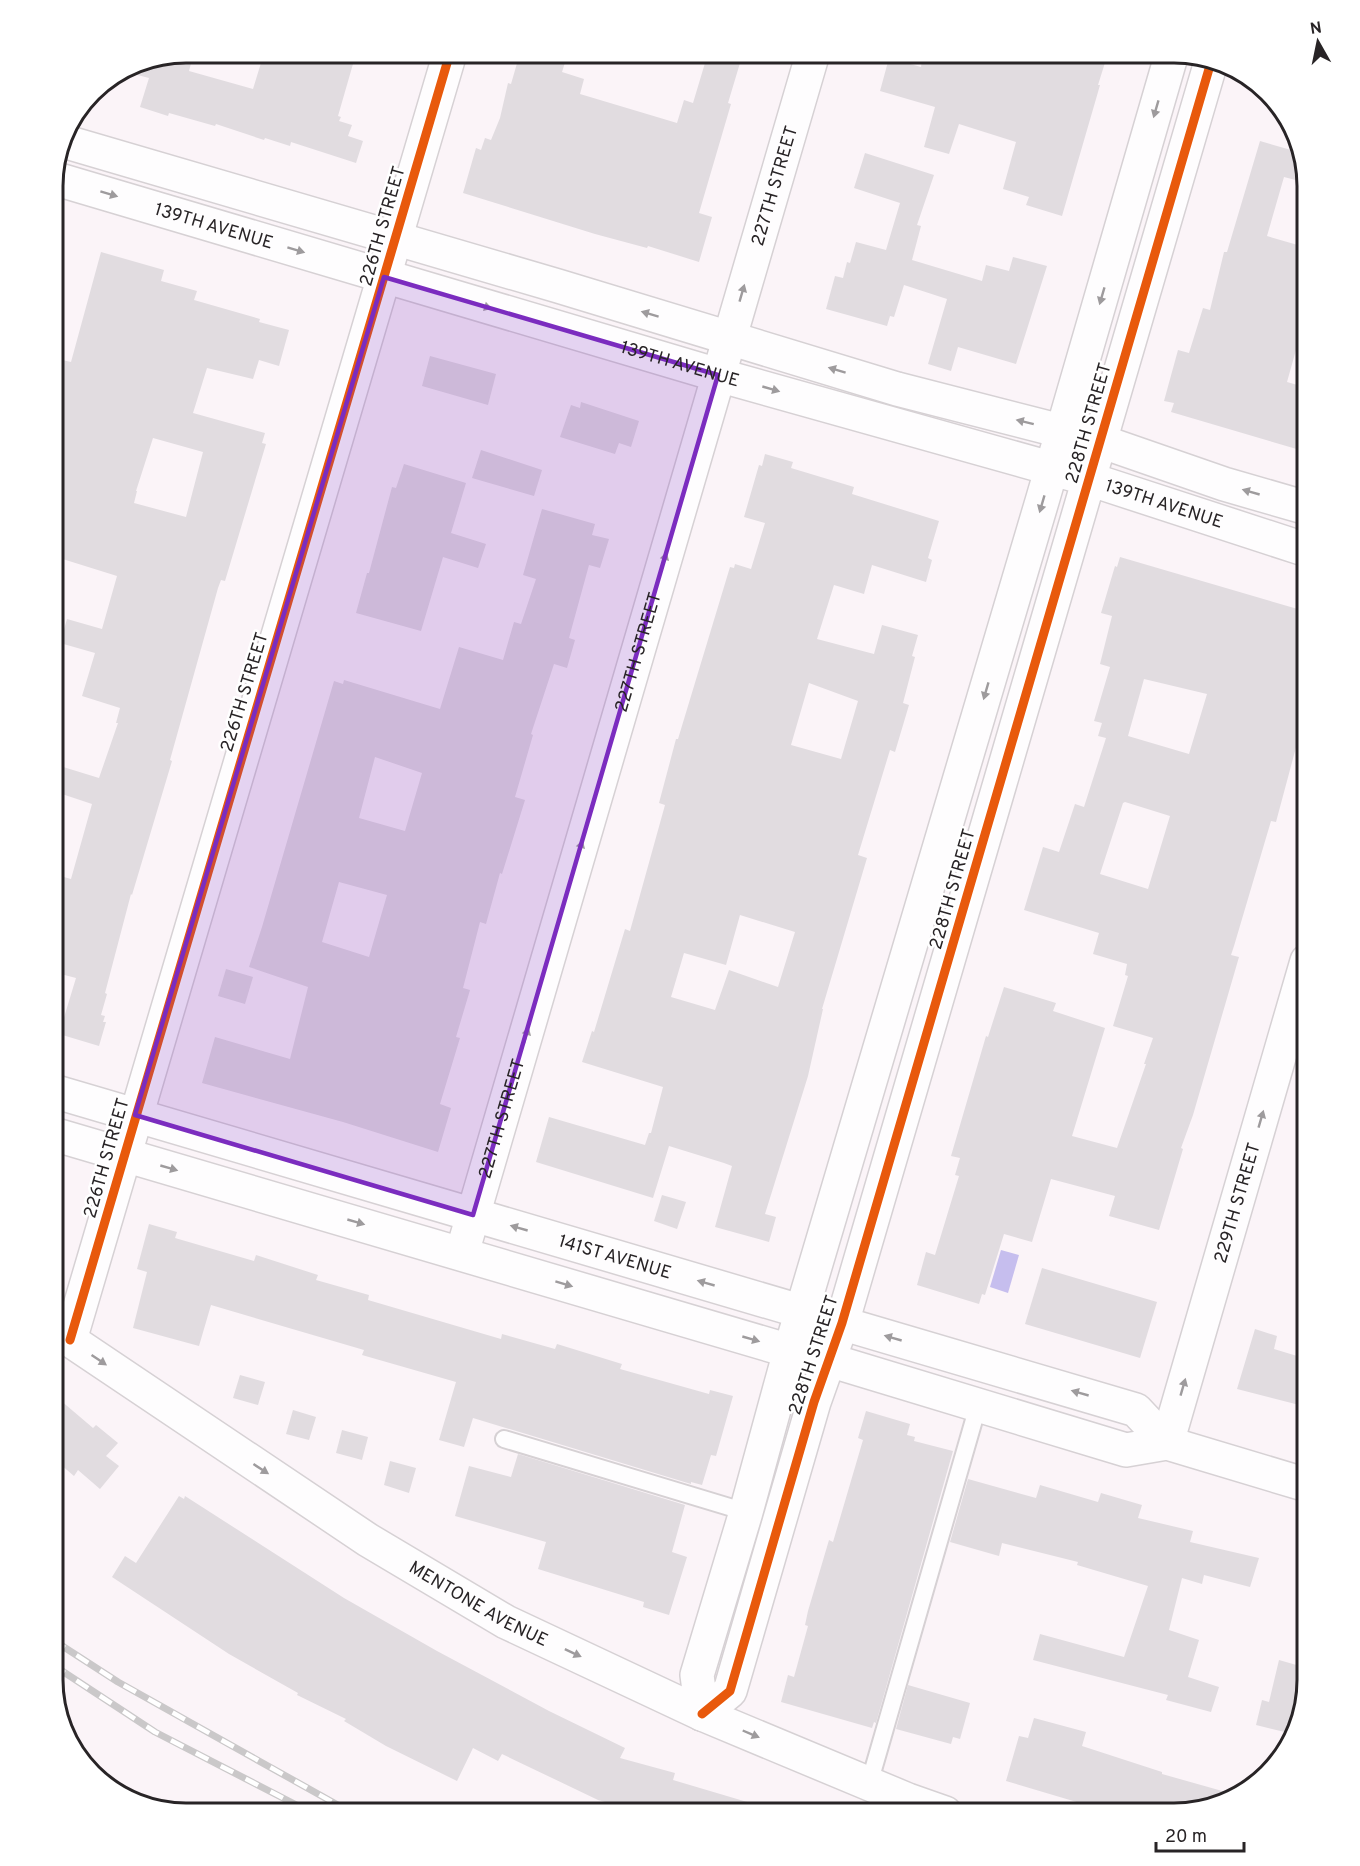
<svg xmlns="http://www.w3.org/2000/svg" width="1360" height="1866" font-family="Overpass,sans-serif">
<rect width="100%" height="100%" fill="#fbf4f8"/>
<polygon fill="#c6beee" points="1001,1250 1019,1255 1008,1293 990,1287"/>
<g fill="#e1dce0" fill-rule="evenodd">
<polygon points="186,52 194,52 189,71 253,89 264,53 339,53 355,57 338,116 341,117 339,121 352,125 348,136 363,141 356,163 291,142 290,146 265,138 264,140 216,124 215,126 169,113 168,116 140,107 149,78 122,71 135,63"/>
<polygon points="520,53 568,53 562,72 584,79 580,94 677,123 684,100 693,103 708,53 743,53 728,103 731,104 699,213 712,217 699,262 648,246 647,248 595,234 463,193 476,148 481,150 485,138 491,140 500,118 508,83 511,84"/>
<polygon points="923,53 1108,53 1098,85 1100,85 1096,99 1062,216 1026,205 1029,197 1003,189 1016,142 959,124 949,154 924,147 935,107 880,91 889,58 921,67"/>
<polygon points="1260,141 1298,152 1307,183 1284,177 1267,236 1308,248 1308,334 1301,332 1287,382 1308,388 1308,439 1303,437 1300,450 1171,412 1174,403 1164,401 1178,350 1189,353 1203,308 1210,310 1224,252 1227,252"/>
<polygon points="865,153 934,175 917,225 921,226 912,260 982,281 986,265 1009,271 1013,257 1047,266 1016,364 958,347 951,371 928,364 947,299 904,285 894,317 890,316 887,326 826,309 835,276 843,278 847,262 850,263 856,242 886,250 900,203 854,188"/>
<path d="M101,252L164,270L161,281L197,291L194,300L260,319L259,322L289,330L279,366L259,360L253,379L207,368L193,413L265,433L262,443L266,444L225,581L221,580L218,588L170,760L172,761L132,895L131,894L105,993L107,994L101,1015L105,1016L103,1022H106L99,1046L59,1034L76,978L53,972V874L71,879L92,804L53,791V789L60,766L99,778L118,723H116L120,708L82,696L95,653L60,643L67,619L102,629L117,576L53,556V393L62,360L71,362ZM153,438L203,452L186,517L134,503L137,491H136Z"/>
<polygon points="430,356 496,374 488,405 422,386"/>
<polygon points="581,402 639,421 631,447 619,443 615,454 560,437 571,405 580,408"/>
<polygon points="481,450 542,470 534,496 472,478"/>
<path d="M765,454L793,462L791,468L854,487L852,494L939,521L928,558L932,560L926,582L872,565L864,594L834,585L817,639L874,654L882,625L918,635L912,656L915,657L903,703L909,705L895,752L890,750L858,855L867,858L822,1009H823L808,1076L765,1214L776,1217L769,1242L715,1227L732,1166L724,1163L669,1146L653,1198L536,1162L549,1117L645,1145L649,1133H651L663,1087L582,1062L592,1031L594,1032L625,929L630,931L665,805L659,803L676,739H678L730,567L734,568L735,564L751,569L765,523L744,517L759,465L762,466ZM809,683L858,701L841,759L791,745ZM740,915L795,932L778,987L729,970L715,1010L671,997L684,953L726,965Z"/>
<polygon points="404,464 466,483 451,533 486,544 478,568 443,557 421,631 356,613 367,573 369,573 392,487 396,488"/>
<path d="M542,509L595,524L592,535L609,539L600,568L589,565L569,638L575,640L567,668L554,664L531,734L533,735L515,797L525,800L502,874L500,873L486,924L480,922L463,988L470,990L456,1037L460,1038L440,1104L451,1108L438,1152L343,1122L202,1083L215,1037L290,1059L308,987L249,967L262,927L334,681L343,684L344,680L440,709L459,647L503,660L514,622L521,624L536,579L523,575ZM375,757L422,773L405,831L359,818ZM339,882L387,895L369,957L322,942Z"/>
<path d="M1120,557L1308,612V727L1302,725L1276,822L1271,821L1234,946L1231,955L1239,957L1193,1115L1181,1148L1183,1149L1159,1230L1109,1216L1115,1196L1051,1179L1032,1242L1004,1234L985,1295L982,1294L979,1304L917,1285L926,1252L935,1255L959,1176L955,1175L960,1158L951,1156L986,1036L988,1037L1004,987L1056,1003L1053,1011L1105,1028L1072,1136L1117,1148L1146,1064H1144L1153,1038L1113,1026L1128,976L1125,975L1127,964L1093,954L1099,933L1024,910L1043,847L1059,852L1075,804L1084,807L1106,738L1098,736L1102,723L1094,721L1110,667L1100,664L1112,616L1101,613L1115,566L1117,567ZM1144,679L1207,694L1189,754L1128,736ZM1125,802L1170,816L1148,889L1100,874L1123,803Z"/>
<polygon points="226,969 253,977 245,1004 218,996"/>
<polygon points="662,1195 686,1202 677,1229 654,1221"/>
<polygon points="149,1224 177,1232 175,1238 254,1261 256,1255 318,1275 316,1280 369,1295 368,1300 501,1339 502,1334 555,1349 557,1344 622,1364 620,1369 709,1394 710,1390 733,1396 716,1456 711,1455 702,1485 691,1482 691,1484 473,1418 464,1447 439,1440 456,1382 362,1355 364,1350 211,1305 199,1346 133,1328 147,1272 137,1269"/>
<polygon points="1042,1268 1157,1302 1140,1358 1025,1324"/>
<polygon points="1255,1329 1277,1336 1274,1349 1307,1359 1307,1407 1237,1389"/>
<polygon points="240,1375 265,1382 258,1405 233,1398"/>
<polygon points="53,1394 93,1428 96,1425 118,1443 106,1456 119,1466 100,1489 78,1470 74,1476 53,1458"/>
<polygon points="293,1410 316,1417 309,1440 286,1434"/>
<polygon points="866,1411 910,1424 907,1435 915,1437 914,1441 953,1451 876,1723 874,1722 872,1728 781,1702 788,1675 794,1677 808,1626 805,1625 808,1611 829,1540 833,1542 863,1440 858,1438"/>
<polygon points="342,1430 368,1437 362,1460 336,1453"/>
<polygon points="518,1454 685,1505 672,1552 687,1557 669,1615 643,1607 644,1602 538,1569 546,1542 455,1516 469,1466 511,1477"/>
<polygon points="390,1461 416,1468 409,1493 384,1485"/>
<polygon points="968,1479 1036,1498 1040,1485 1098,1502 1101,1493 1142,1505 1138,1518 1193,1531 1190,1542 1259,1558 1250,1587 1204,1575 1202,1584 1182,1578 1169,1630 1199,1640 1188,1677 1219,1687 1211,1712 1166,1700 1168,1695 1033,1660 1040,1634 1124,1657 1148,1586 1077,1565 1078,1562 1002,1543 999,1556 950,1542"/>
<polygon points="179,1496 184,1499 185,1496 344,1598 437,1651 549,1711 625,1748 620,1758 675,1773 673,1780 764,1807 763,1813 644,1813 598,1800 502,1754 498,1761 473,1748 457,1781 386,1746 344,1721 346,1719 297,1695 298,1693 229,1654 112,1577 125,1556 136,1563"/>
<polygon points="1279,1660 1307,1668 1307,1680 1293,1734 1256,1725 1262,1700 1269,1702"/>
<polygon points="908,1685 970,1703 960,1739 953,1737 951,1744 896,1729"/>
<polygon points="1034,1718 1086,1732 1082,1746 1162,1772 1162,1774 1240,1796 1174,1814 1088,1813 1090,1806 1006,1781 1019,1736 1028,1738"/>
</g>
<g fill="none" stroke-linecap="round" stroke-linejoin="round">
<defs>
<g id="service">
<polyline points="504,1439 746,1512"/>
<polyline points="869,1784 978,1406"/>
</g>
<g id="minor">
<polyline points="63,141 558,286 897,389 1100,441 1224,484 1307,508"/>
<path id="s1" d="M53,178L718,375L1089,479L1307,550"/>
<path id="s2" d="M53,1091L1136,1410L1167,1443"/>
<polyline points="53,1134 790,1351 829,1360 1126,1450 1167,1443 1307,1485"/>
<path id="s3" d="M462,1253L813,53"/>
<path id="s4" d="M54,1326L70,1340L368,1540L506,1622L702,1714L908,1800L945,1813"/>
<polyline points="70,1340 450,53"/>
<path id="s5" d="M1167,1443L1307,961"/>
<polyline points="702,1714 730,1691 814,1402 842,1323 1211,62"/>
<polyline points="702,1714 697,1675 746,1512 790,1351 1043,498 1172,53"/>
</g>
</defs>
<use href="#service" stroke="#d6d1d4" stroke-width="20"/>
<use href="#minor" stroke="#d6d1d4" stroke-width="36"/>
<use href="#service" stroke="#fefdfe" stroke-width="16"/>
<use href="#minor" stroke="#fefdfe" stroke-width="33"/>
<defs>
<g id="rail">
<polyline points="53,1640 118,1682 352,1813"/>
<polyline points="53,1665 155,1732 312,1813"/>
</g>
</defs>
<use href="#rail" stroke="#cac8c9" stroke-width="7"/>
<use href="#rail" stroke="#fff" stroke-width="4.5" stroke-dasharray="14" stroke-linecap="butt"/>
<defs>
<g id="cycleway">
<polyline points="70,1340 450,53"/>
<polyline points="702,1714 730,1691 814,1402 842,1323 1211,62"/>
</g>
</defs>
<use href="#cycleway" stroke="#fff" stroke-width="13"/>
<use href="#cycleway" stroke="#e8590c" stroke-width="9"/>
</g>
<defs><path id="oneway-solid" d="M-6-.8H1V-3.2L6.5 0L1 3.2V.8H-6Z" transform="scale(1.5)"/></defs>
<g fill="#9e9b9d">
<use href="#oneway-solid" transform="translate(1156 109) rotate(106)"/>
<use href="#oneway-solid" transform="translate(109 194) rotate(17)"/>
<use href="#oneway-solid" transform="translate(296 250) rotate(17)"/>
<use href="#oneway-solid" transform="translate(742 293) rotate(-74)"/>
<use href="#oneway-solid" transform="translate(1102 296) rotate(106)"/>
<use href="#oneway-solid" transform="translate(483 306) rotate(17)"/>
<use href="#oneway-solid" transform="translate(650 314) rotate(-163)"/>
<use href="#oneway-solid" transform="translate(837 370) rotate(-163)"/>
<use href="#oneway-solid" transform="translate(771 389) rotate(16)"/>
<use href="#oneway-solid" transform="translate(1025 422) rotate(-166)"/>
<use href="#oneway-solid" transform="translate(1251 492) rotate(-164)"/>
<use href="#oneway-solid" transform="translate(1042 504) rotate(106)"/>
<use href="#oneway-solid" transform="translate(664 561) rotate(-74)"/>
<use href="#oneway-solid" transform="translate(986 691) rotate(106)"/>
<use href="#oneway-solid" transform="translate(580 849) rotate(-74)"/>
<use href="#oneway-solid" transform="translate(526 1036) rotate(-74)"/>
<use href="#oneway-solid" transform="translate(1261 1119) rotate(-74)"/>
<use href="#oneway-solid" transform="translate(169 1168) rotate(16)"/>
<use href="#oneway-solid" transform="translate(356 1222) rotate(16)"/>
<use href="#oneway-solid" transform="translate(519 1228) rotate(-164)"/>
<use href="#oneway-solid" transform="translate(706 1283) rotate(-164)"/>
<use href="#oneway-solid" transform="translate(564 1284) rotate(17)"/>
<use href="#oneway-solid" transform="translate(893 1338) rotate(-164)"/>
<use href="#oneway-solid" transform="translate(751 1339) rotate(16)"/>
<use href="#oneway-solid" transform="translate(99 1360) rotate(34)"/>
<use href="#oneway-solid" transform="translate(1183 1387) rotate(-74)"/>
<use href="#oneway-solid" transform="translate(1080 1393) rotate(-164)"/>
<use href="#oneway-solid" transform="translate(261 1469) rotate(33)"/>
<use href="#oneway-solid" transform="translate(573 1653) rotate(25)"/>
<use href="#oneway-solid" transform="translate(751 1734) rotate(23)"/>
</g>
<path fill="#7b2cbf" fill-opacity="0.2" stroke="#7b2cbf" stroke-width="4.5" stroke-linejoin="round" d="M384,277L718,375L473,1215L135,1115Z"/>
<g text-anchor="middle" stroke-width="5" stroke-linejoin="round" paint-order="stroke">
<g font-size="18" fill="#282426" stroke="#fff">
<text dy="6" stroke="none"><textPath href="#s3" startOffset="1112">227TH STREET</textPath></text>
<text dy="6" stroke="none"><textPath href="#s1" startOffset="168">139TH AVENUE</textPath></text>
<text transform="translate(382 226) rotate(-74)" y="6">226TH STREET</text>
<text dy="6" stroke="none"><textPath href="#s1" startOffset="654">139TH AVENUE</textPath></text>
<text transform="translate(1088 423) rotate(-74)" y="6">228TH STREET</text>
<text dy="6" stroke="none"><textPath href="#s1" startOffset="1158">139TH AVENUE</textPath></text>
<text dy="6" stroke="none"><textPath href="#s3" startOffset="626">227TH STREET</textPath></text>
<text transform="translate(244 692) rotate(-73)" y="6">226TH STREET</text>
<text transform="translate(952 889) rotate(-74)" y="6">228TH STREET</text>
<text dy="6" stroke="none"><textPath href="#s3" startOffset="140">227TH STREET</textPath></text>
<text transform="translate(106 1158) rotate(-74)" y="6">226TH STREET</text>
<text dy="6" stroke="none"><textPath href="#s5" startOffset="250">229TH STREET</textPath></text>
<text dy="6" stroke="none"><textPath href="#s2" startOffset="586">141ST AVENUE</textPath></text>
<text transform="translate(813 1355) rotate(-72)" y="6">228TH STREET</text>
<text dy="6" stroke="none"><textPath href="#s4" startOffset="508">MENTONE AVENUE</textPath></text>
</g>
</g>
<path d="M0 0H1360V1866H0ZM186 63H1174A123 123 0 0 1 1297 186V1680A123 123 0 0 1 1174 1803H186A123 123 0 0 1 63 1680V186A123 123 0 0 1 186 63Z" fill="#fff" fill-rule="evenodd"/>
<path fill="none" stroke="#282426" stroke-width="3" d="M186 63H1174A123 123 0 0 1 1297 186V1680A123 123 0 0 1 1174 1803H186A123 123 0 0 1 63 1680V186A123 123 0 0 1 186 63Z"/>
<g transform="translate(1318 42) rotate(351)" stroke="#ffffff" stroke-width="4.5" paint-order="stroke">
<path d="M0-4.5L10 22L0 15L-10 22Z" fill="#282426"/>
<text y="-9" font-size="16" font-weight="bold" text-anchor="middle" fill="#282426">N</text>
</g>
<path d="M1156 1842v9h88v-9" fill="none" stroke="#282426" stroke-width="3"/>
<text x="1165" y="1842" font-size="18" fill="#282426" stroke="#ffffff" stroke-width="4.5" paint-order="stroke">20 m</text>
</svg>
